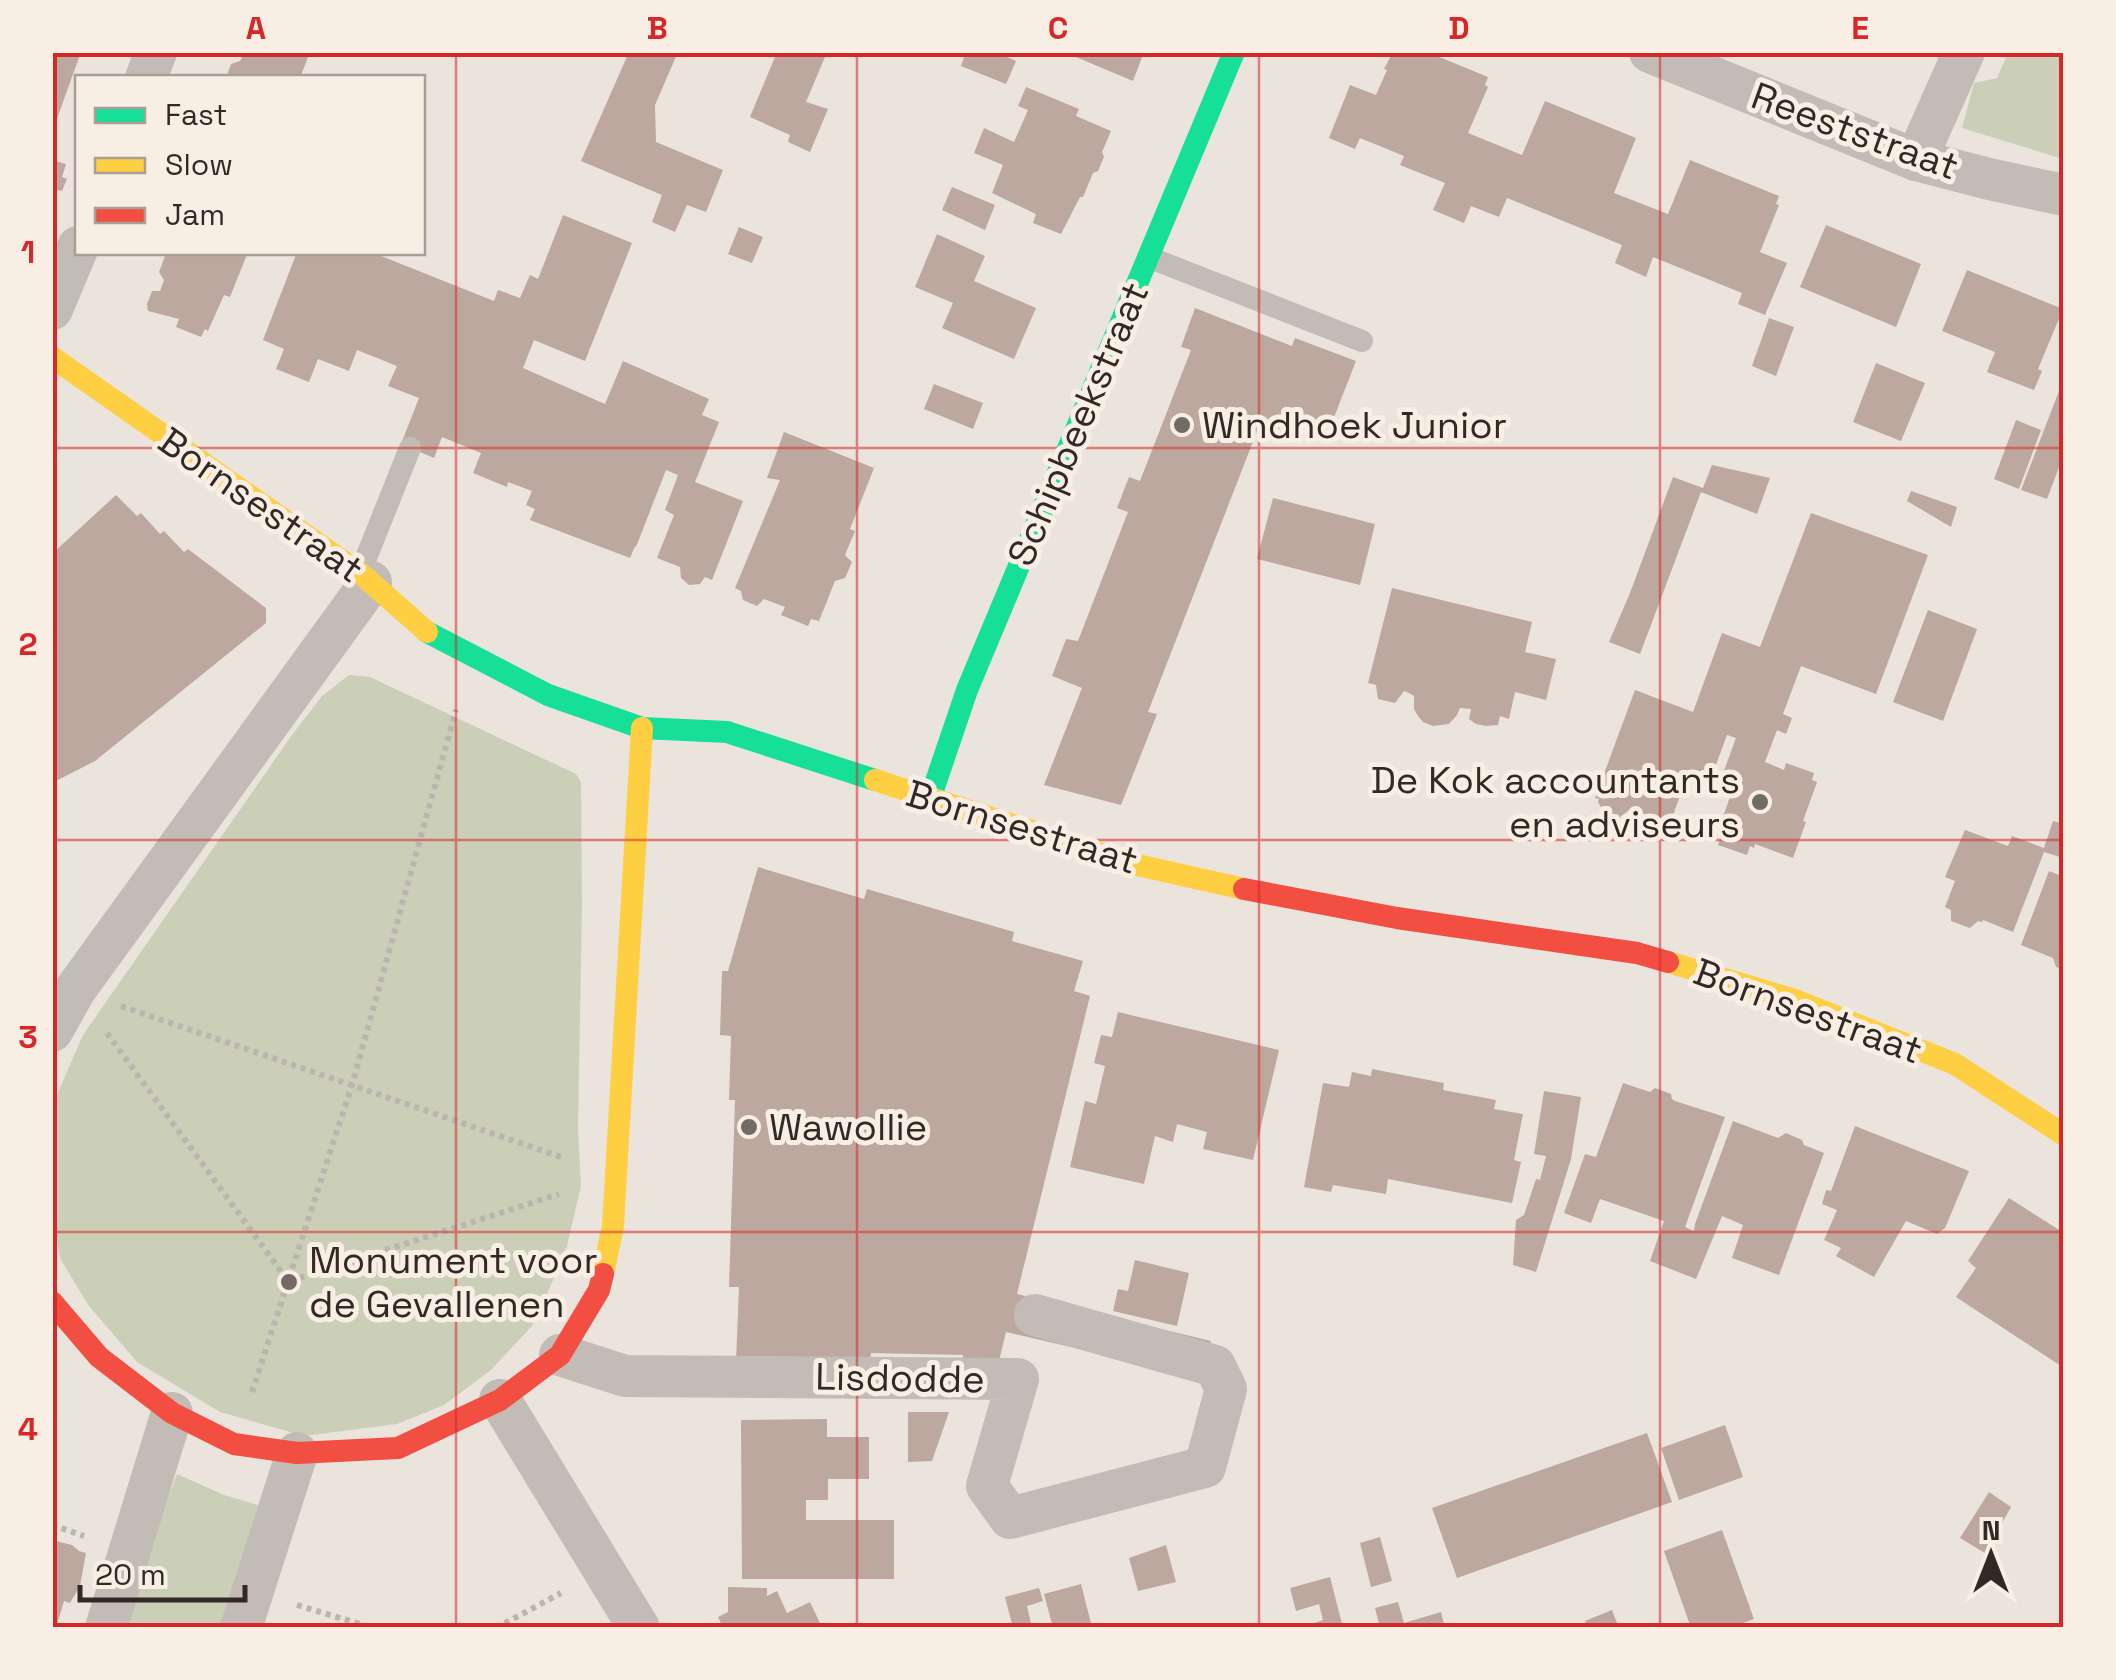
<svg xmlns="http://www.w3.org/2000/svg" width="2116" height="1680" font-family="'Space Grotesk',sans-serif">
<rect width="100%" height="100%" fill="#eae4dd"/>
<g fill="#cbcfb7">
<polygon points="2008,53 2063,53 2063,159 1962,128 1974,83 1997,78"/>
<polygon points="349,675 370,677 576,774 581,782 582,905 578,1129 581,1186 567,1246 546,1297 532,1326 491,1370 444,1405 397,1424 304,1436 220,1412 137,1362 89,1306 61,1260 52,1221 52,1124 56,1097 83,1035 292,735 322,696"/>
<polygon points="177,1474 224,1495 258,1505 222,1627 124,1628 138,1578"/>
</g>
<g fill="#bda89f">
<polygon points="52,52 81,52 53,130 52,130"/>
<polygon points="244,52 310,52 300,78 226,78 231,64 240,61"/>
<polygon points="629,52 678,52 655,105 656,142 723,170 706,212 687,205 675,232 652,222 662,195 581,161"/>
<polygon points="777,52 827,52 806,102 828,109 810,152 788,142 790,135 750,117"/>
<polygon points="966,52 995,52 1016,61 1006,84 961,66"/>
<polygon points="1064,52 1144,52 1133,81"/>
<polygon points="1393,52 1427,52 1488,77 1485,85 1488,87 1468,133 1522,155 1545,101 1636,138 1614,193 1668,214 1690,160 1779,196 1776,204 1779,205 1760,252 1787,263 1765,315 1738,304 1742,293 1653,257 1646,277 1615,263 1622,245 1507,198 1499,217 1471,206 1464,223 1433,210 1445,183 1400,165 1404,156 1360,138 1355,149 1329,138 1350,85 1376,95 1387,70 1384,69"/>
<polygon points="1026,87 1079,109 1076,116 1111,131 1102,152 1104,157 1098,171 1093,173 1083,197 1080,197 1061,234 1033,223 1036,214 992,193 1003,165 974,153 984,128 1014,142 1028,110 1018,106"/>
<polygon points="52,160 66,164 62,177 67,179 62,191 57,190 53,202"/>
<polygon points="952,187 995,205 985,230 942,210"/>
<polygon points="563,215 632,243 585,361 534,340 523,368 605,404 623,361 709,399 702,415 719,422 695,482 743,501 712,580 705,577 700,584 689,585 681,578 680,567 657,558 674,515 665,510 678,475 666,470 636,547 635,546 630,558 530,520 535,509 526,505 532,491 508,482 507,487 473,473 481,453 442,437 434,458 401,444 419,398 388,386 397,366 357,350 349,371 318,359 309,382 276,369 284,349 263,340 297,252 371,252 494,301 498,290 520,298 530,275 538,279"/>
<polygon points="1826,225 1921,264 1896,327 1800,287"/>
<polygon points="739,227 763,237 752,263 728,254"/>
<polygon points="937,234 985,256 974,281 1036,308 1014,359 942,328 953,303 915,287"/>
<polygon points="158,252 248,252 230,297 224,295 208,331 205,329 201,337 176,327 179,319 148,311 147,304 152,291 160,291 164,280 159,272 165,256"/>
<polygon points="1967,270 2063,309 2038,369 2042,371 2034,390 1987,372 1995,352 1942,331"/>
<polygon points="1195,308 1292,346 1295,338 1356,361 1331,425 1283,420 1279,429 1261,421 1148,712 1157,714 1121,805 1044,785 1082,688 1052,676 1066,639 1078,641 1128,512 1117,508 1129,477 1140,481 1191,350 1181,347"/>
<polygon points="1769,318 1794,327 1776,376 1752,366"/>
<polygon points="1876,363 1925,383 1901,441 1853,422"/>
<polygon points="2064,378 2064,454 2047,499 2021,490"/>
<polygon points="934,384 983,403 973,429 924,409"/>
<polygon points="2016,420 2041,430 2019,489 1994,479"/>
<polygon points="784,432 874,468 850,529 855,531 845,555 852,562 845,578 835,581 819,621 811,619 808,626 781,615 785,607 764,599 757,606 743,600 741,591 735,588 780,480 767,478"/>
<polygon points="1712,465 1770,478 1757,514 1701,492 1640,654 1609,642 1630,593 1673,477 1703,488"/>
<polygon points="1911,491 1957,507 1951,527 1907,501"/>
<polygon points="116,495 137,516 141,513 160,534 164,531 184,552 188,549 266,608 266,623 95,761 52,783 52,554"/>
<polygon points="1273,498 1375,524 1360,585 1257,559"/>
<polygon points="1811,513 1928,555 1876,694 1801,666 1783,714 1792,718 1786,734 1777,730 1765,762 1784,770 1786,763 1814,773 1812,780 1817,782 1803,821 1806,822 1793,858 1755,844 1754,848 1750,846 1747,855 1718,845 1721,836 1717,834 1731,794 1717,790 1736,738 1727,735 1710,781 1688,773 1670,824 1634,810 1629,810 1619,818 1604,813 1598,802 1599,799 1595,798 1635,690 1693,712 1722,633 1760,647"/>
<polygon points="1392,588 1532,622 1525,652 1556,659 1546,700 1515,692 1509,719 1500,716 1498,725 1486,726 1476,724 1469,719 1471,709 1460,708 1457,715 1449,724 1433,726 1423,722 1418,716 1414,709 1414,696 1409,693 1404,691 1395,703 1378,699 1376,685 1368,683"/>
<polygon points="1928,610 1977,629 1943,721 1893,702"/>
<polygon points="2053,821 2064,824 2064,846 2060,857 2044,852 2013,932 1983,920 1982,922 1978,921 1970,928 1951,921 1951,910 1945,907 1955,881 1945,877 1965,830 2008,846 2012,836 2044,848"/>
<polygon points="758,867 864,899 867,889 1014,932 1012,941 1083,961 1074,991 1090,996 1017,1294 1211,1341 1203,1378 1006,1332 997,1369 962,1368 963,1355 871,1353 870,1365 736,1361 739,1287 729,1287 735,1100 729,1100 731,1036 720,1035 722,971 728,971"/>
<polygon points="2049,871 2064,877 2064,970 2056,967 2053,958 2021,945"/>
<polygon points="1118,1012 1279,1050 1253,1160 1203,1149 1207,1132 1177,1124 1173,1142 1155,1136 1144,1184 1070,1167 1085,1101 1096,1104 1105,1066 1094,1063 1101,1035 1112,1037"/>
<polygon points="1372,1069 1444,1083 1443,1090 1496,1100 1494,1109 1523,1114 1514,1160 1521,1162 1512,1203 1388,1179 1386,1194 1333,1185 1331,1192 1304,1187 1323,1083 1349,1087 1352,1072 1371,1076"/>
<polygon points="1623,1083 1650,1092 1655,1088 1671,1094 1672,1099 1675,1101 1725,1117 1685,1227 1694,1231 1695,1224 1733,1121 1778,1138 1786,1133 1802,1140 1804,1145 1824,1153 1779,1275 1732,1258 1743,1225 1722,1216 1696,1279 1650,1261 1664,1221 1600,1199 1591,1223 1564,1213 1585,1154 1596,1157"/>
<polygon points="1544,1091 1581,1097 1571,1159 1536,1272 1513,1265 1516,1220 1524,1215 1536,1179 1540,1180 1546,1156 1534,1154"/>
<polygon points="1855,1126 1969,1171 1945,1228 1937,1234 1906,1221 1874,1277 1836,1256 1841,1248 1824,1240 1837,1210 1822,1204 1826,1190 1831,1191"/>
<polygon points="2009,1198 2064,1233 2064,1368 1956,1297 1976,1268 1968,1261"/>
<polygon points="1135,1260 1189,1273 1177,1326 1113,1311 1118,1289 1128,1291"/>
<polygon points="908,1412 949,1412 932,1461 908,1462"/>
<polygon points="827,1419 827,1437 869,1437 869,1479 828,1479 828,1500 806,1500 806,1520 894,1520 894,1579 742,1579 741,1420"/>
<polygon points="1725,1425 1743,1477 1679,1500 1661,1448"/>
<polygon points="1647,1433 1672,1502 1457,1578 1432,1508"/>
<polygon points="1989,1492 2011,1507 1985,1553 1960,1538"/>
<polygon points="1722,1530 1754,1619 1729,1628 1691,1628 1664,1551"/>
<polygon points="1380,1537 1392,1581 1371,1587 1360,1543"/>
<polygon points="52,1540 72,1545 79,1551 86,1553 80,1586 70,1603 64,1601 56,1628 52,1628"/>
<polygon points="1166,1545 1176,1582 1138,1591 1129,1558"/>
<polygon points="1330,1577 1343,1628 1300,1628 1323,1620 1319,1604 1296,1611 1290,1588"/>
<polygon points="1081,1584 1091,1623 1071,1628 1053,1628 1044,1594"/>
<polygon points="728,1587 767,1588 767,1596 777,1591 787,1613 810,1602 820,1623 812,1628 723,1628 718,1617 728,1612"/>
<polygon points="1039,1588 1043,1601 1027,1606 1032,1628 1013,1628 1005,1597"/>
<polygon points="1398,1602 1404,1623 1441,1612 1445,1628 1372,1628 1379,1624 1375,1608"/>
<polygon points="1612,1610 1619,1628 1588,1628 1585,1621"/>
</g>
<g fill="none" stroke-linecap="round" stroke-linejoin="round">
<g stroke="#bbb4af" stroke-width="6" stroke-dasharray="5 5" stroke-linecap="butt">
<polyline points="121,1006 564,1158"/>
<polyline points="107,1033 288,1281"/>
<polyline points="290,1281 559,1194"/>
<polyline points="252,1392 352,1085 456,710"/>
<polyline points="52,1525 84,1536"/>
<polyline points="297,1605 373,1628"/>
<polyline points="496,1628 561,1593"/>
</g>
<g stroke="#c3bcb6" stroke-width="22">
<polyline points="1148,257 1362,341"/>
<polyline points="360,573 410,448"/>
</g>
<g stroke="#c3bcb6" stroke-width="42">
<polyline points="1650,52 1916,160 1989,179 2064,195"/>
<polyline points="146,78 156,52"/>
<polyline points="1916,160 1964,52"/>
<polyline points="52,309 78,247"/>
<polyline points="52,1031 75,990 371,582"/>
<polyline points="560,1355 625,1376 1018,1379 987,1486 1010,1518 1205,1467 1226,1389 1215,1366 1035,1315"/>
<polyline points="500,1400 639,1628"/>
<polyline points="106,1628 172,1413"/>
<polyline points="241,1628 297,1453"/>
</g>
<g stroke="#16e098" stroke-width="22">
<polyline points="427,632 548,695 642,728 727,732 875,780"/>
<polyline points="930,799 967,690 1234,52"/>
</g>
<g stroke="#ffcf43" stroke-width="22">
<polyline points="52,357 360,573 427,632"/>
<polyline points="875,780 1133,864 1244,889"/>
<polyline points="1668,962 1795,1000 1955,1064 2064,1135"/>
<polyline points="603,1274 613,1226 642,728"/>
</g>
<g stroke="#f24e42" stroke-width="22">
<polyline points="1244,889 1397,918 1637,953 1668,962"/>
<polyline points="52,1302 99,1357 172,1413 234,1444 297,1453 398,1448 500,1400 560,1355 599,1290 603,1274"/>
</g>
</g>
<path fill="none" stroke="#d62828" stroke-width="2.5" stroke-opacity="0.55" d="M456,52V1628M857,52V1628M1259,52V1628M1660,52V1628M52,448H2064M52,840H2064M52,1232H2064"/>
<g fill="#726a65" stroke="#f8eee3" stroke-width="4">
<circle cx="1182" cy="425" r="10"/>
<circle cx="1760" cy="802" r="10"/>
<circle cx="749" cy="1127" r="10"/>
<circle cx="289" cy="1282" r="10"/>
</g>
<g text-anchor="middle" stroke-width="10" stroke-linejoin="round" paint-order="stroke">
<g font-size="38" fill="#322925" stroke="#f8eee3">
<text transform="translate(1855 131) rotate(20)" y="13">Reeststraat</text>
<text transform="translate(1078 424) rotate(-67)" y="13">Schipbeekstraat</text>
<text transform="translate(261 505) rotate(35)" y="13">Bornsestraat</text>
<text transform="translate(1022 827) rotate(17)" y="13">Bornsestraat</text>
<text transform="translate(1808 1011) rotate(20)" y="13">Bornsestraat</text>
<text transform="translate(900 1378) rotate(1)" y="13">Lisdodde</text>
</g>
<g font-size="38" fill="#322925" stroke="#f8eee3" text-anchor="start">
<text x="1202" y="438">Windhoek Junior</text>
<text x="1740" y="793" text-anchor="end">De Kok accountants<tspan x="1740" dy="44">en adviseurs</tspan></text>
<text x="769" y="1140">Wawollie</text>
<text x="309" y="1273">Monument voor<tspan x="309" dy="44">de Gevallenen</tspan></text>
</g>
</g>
<rect width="2116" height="1680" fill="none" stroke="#f8eee3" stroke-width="110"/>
<rect x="75" y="75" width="350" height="180" fill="#f8eee3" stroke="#a99f97" stroke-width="2.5"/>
<rect x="95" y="108" width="50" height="15" fill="#16e098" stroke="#a99f97" stroke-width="2.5"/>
<text x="165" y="125" font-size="30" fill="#322925">Fast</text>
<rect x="95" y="158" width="50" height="15" fill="#ffcf43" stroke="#a99f97" stroke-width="2.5"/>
<text x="165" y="175" font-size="30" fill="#322925">Slow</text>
<rect x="95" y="208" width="50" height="15" fill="#f24e42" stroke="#a99f97" stroke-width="2.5"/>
<text x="165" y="225" font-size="30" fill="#322925">Jam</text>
<g transform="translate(1991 1555)" stroke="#f8eee3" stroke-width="8" paint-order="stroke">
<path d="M0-8L18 38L0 25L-18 38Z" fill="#322925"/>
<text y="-15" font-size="28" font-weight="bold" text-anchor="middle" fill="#322925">N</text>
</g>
<path d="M80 1585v15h165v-15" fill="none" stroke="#322925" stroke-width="5"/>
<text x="95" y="1585" font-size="30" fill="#322925" stroke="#f8eee3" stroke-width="8" paint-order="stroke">20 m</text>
<rect x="55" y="55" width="2006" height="1570" fill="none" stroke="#d62828" stroke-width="4"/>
<g font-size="32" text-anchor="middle" font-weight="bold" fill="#d62828">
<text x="256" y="39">A</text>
<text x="657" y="39">B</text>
<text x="1058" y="39">C</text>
<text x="1459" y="39">D</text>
<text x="1860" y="39">E</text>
<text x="28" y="263">1</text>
<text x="28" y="655">2</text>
<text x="28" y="1048">3</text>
<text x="28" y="1440">4</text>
</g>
</svg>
